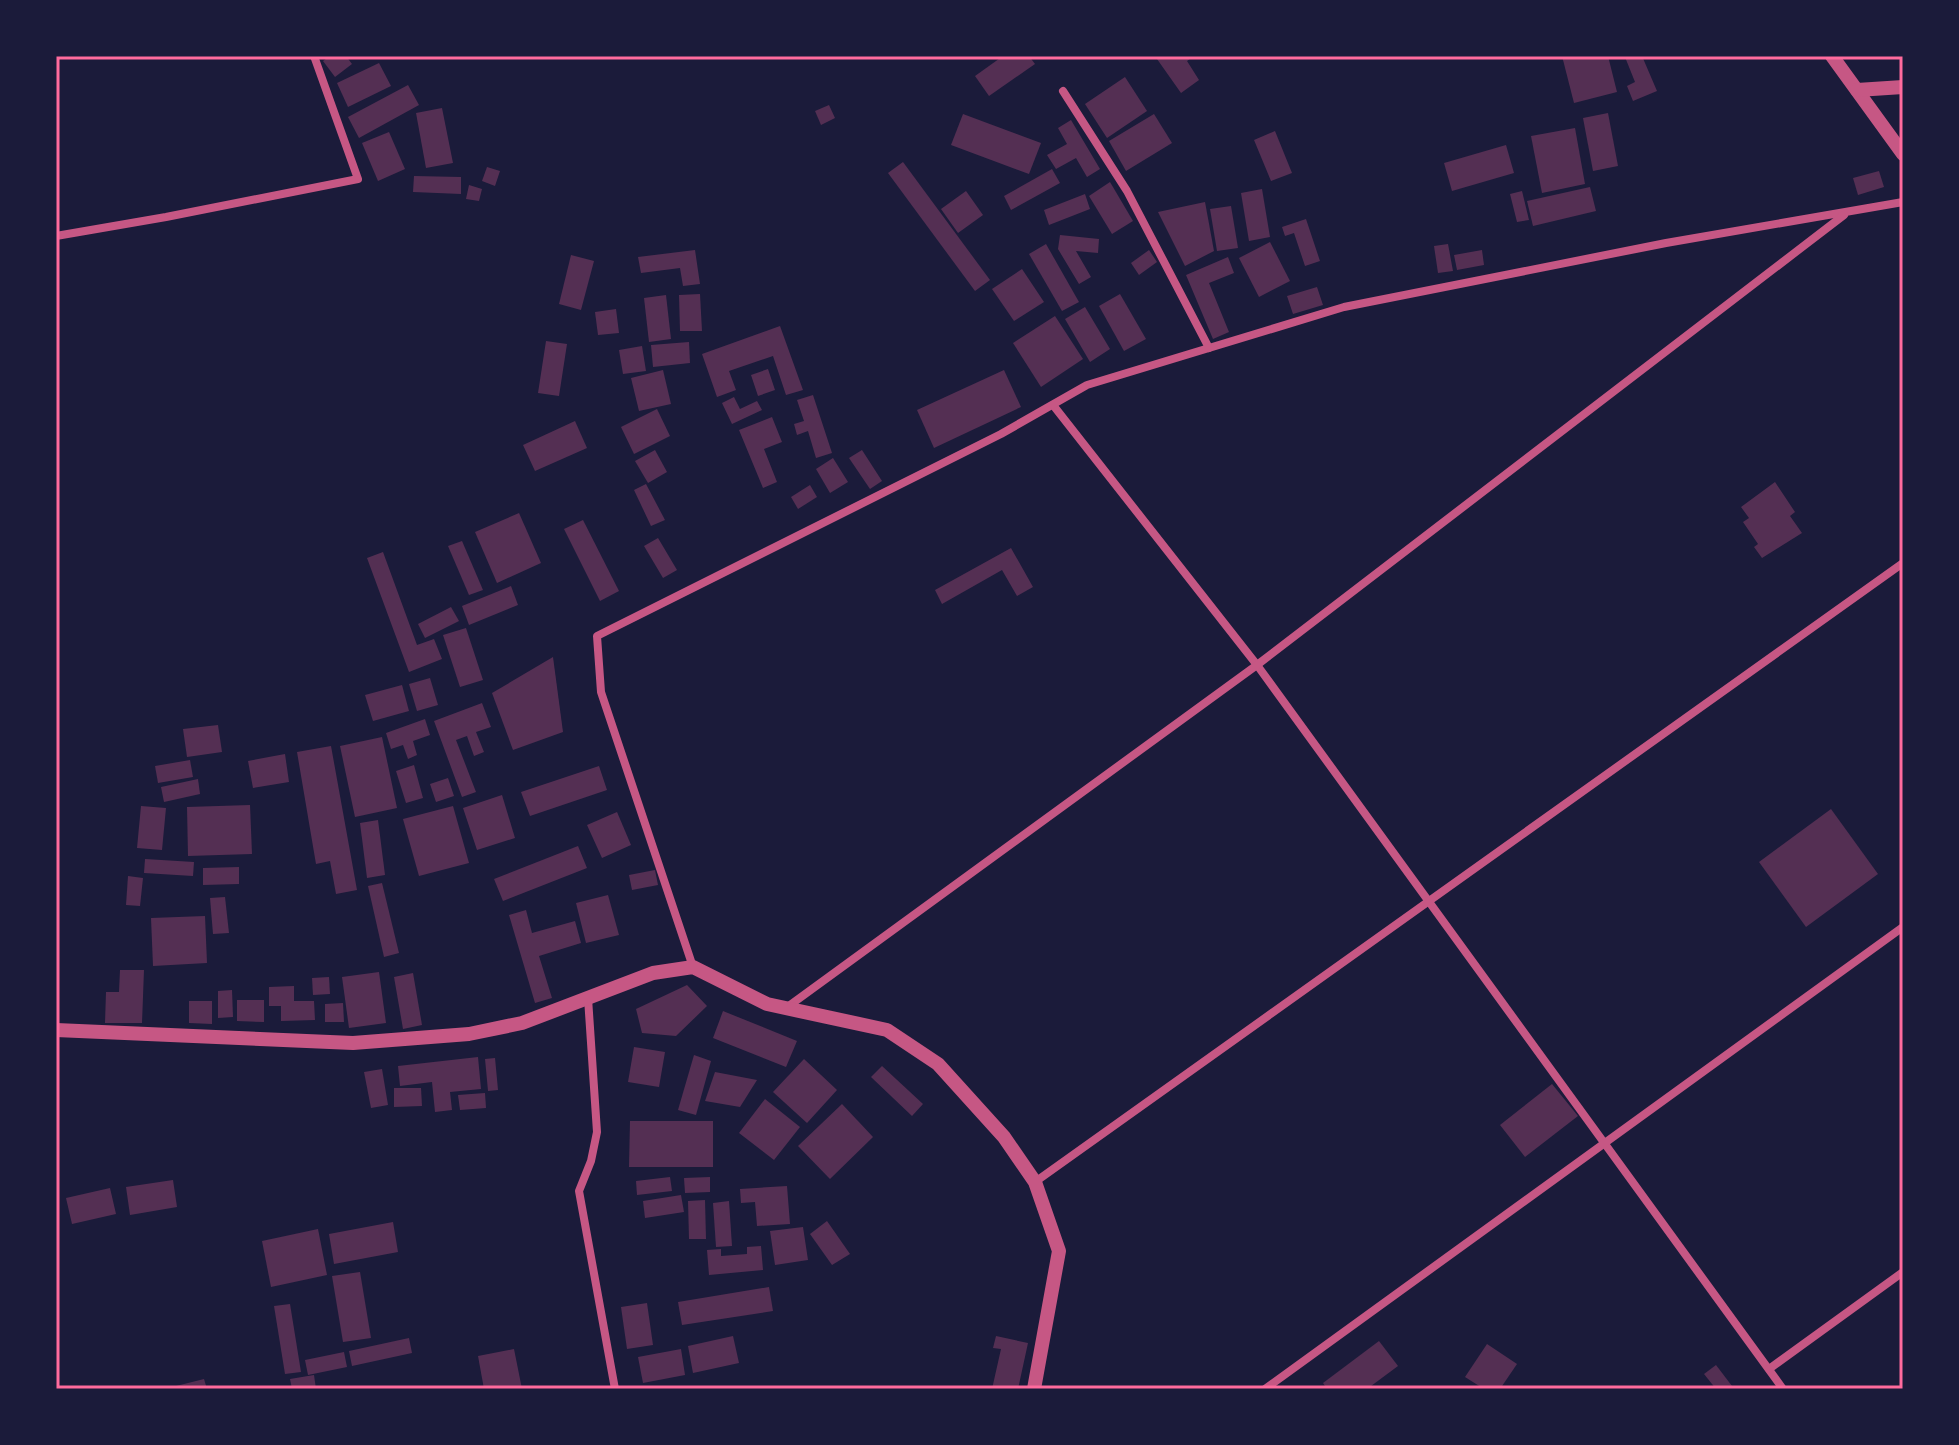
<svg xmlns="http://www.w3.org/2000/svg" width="1959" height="1445" font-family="'Public Sans',sans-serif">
<rect width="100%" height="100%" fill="#1b1b3a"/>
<g fill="#542f53">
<polygon points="330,56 346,56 352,64 335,77 323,61"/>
<polygon points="1003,56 1029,56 1035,64 989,96 975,76"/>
<polygon points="1161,56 1194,56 1187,61 1199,80 1181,93 1157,59"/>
<polygon points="1562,56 1608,56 1617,92 1574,103"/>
<polygon points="1628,56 1642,56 1657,91 1633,101 1627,86 1635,82 1625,57"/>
<polygon points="379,63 391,86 348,107 337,83"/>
<polygon points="1125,77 1147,111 1107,138 1085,104"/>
<polygon points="408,85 419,105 359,138 348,117"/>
<polygon points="829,105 835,118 821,125 815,111"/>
<polygon points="442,108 453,163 426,168 416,113"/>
<polygon points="1608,113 1618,166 1593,171 1583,118"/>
<polygon points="963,114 1041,143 1029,174 951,145"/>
<polygon points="1154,114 1172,143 1126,171 1109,141"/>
<polygon points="1071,120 1100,169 1087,177 1076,158 1056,169 1047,155 1067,144 1058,128"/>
<polygon points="1575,128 1585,184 1542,193 1531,136"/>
<polygon points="1275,131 1292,173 1271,181 1254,140"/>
<polygon points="389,132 405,169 378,181 362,143"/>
<polygon points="1506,145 1514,173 1452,191 1444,163"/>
<polygon points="903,162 990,280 975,291 888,173"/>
<polygon points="487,167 500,171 495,186 482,181"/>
<polygon points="1052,169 1060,183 1011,210 1004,196"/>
<polygon points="1879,171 1884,187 1858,195 1853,178"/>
<polygon points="414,176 461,177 461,194 413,192"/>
<polygon points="1110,182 1133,221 1112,234 1089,196"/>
<polygon points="469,185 482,189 479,201 466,199"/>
<polygon points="1590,187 1596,211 1533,226 1527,201"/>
<polygon points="1262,189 1270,237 1249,241 1241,193"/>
<polygon points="966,191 983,215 958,233 941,209"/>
<polygon points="1522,191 1529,220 1517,222 1510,194"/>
<polygon points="1085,194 1090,209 1049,225 1044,210"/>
<polygon points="1205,202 1214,251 1185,266 1158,212"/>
<polygon points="1231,206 1238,248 1217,251 1210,209"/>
<polygon points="1306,219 1320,261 1305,266 1294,233 1285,236 1282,227"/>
<polygon points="1060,235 1099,239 1098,253 1076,251 1091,277 1079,284 1058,249"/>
<polygon points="1270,242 1290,281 1259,297 1239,258"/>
<polygon points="1046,244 1079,302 1062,311 1029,254"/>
<polygon points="1448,244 1453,271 1438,273 1434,246"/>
<polygon points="695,250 700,284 683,286 680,268 641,273 638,257"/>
<polygon points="1149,250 1157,262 1139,275 1131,263"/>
<polygon points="1482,250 1484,265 1457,270 1454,255"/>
<polygon points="571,255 594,261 581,310 559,304"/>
<polygon points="1228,257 1234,273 1209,283 1229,332 1213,339 1186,275"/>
<polygon points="1022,269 1044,302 1014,321 992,289"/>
<polygon points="1317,287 1323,305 1293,314 1287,296"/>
<polygon points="700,294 702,331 680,331 679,295"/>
<polygon points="1120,294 1146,339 1124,351 1099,306"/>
<polygon points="666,295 671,339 649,342 644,298"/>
<polygon points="1085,307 1110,349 1090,362 1065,319"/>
<polygon points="616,309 619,333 598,335 595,312"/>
<polygon points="1055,316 1083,359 1041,387 1013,343"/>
<polygon points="780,326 803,390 786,395 773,356 729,371 736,390 717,397 702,354"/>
<polygon points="546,341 567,344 559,396 538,393"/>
<polygon points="689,342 690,363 653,367 651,345"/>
<polygon points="642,346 646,371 623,374 619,350"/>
<polygon points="768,369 775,390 758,396 751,375"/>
<polygon points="663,370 671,404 639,411 631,378"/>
<polygon points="1004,370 1021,407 934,448 917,410"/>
<polygon points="813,395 832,453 816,458 808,431 797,435 794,424 804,421 797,400"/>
<polygon points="734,397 740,409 757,401 762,410 732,424 722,403"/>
<polygon points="657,409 670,436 634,454 621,427"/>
<polygon points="772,417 782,442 764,449 777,482 763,488 739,430"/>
<polygon points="575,421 587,448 535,471 523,445"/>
<polygon points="655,450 667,472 648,483 635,461"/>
<polygon points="862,450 882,481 870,489 849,458"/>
<polygon points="833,458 848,482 830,493 816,469"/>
<polygon points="1775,482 1795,512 1790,516 1802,533 1762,558 1754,547 1758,544 1743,522 1749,518 1741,507"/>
<polygon points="646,484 665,520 651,526 634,490"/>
<polygon points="810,485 817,497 798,509 791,497"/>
<polygon points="519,513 541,563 497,583 475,532"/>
<polygon points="583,520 619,591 600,601 564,529"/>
<polygon points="658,538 677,570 663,578 644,546"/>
<polygon points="462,541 483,590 469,595 448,546"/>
<polygon points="1011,548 1033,587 1017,596 1002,570 942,604 935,590"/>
<polygon points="383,552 417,645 434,639 442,659 409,672 367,558"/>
<polygon points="511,586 518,605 469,625 462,606"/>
<polygon points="451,607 459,621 425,638 418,624"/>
<polygon points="466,628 483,680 460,687 443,635"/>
<polygon points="553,657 563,732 513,750 492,693"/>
<polygon points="430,678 438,705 417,711 409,684"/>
<polygon points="402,685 409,711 373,721 365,695"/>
<polygon points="482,703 491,727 476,732 484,752 474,756 467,736 456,740 476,792 462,797 434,721"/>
<polygon points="425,719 430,735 413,741 417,755 408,759 403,745 391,749 386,733"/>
<polygon points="218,725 222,752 187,757 183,729"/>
<polygon points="382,737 397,808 355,817 340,746"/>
<polygon points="331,746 357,890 336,894 330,861 316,864 297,752"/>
<polygon points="285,754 289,782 253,788 248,761"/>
<polygon points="190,760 193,777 158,783 155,766"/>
<polygon points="414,765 423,798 406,803 396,771"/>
<polygon points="599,766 607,790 530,816 521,792"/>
<polygon points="448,778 454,796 436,802 430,784"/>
<polygon points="198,779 200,794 164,802 161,787"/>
<polygon points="502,795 515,838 477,850 463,808"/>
<polygon points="250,805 252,854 188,856 187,807"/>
<polygon points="141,806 166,808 162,850 137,848"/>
<polygon points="453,806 469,863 419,876 403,819"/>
<polygon points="1831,809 1878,874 1806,927 1759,862"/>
<polygon points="617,812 631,845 602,858 587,825"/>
<polygon points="378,820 385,875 367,878 360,823"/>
<polygon points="578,846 587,868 503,901 494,879"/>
<polygon points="145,859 194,862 193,876 144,873"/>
<polygon points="239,867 239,884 203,885 203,868"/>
<polygon points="655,870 658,885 632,890 629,875"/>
<polygon points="128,876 143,878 140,906 126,905"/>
<polygon points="382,883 399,953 384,957 368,886"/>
<polygon points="608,895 619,935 586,943 576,903"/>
<polygon points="225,897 229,933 213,934 210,898"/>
<polygon points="526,910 532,933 575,921 581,943 539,956 552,998 535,1003 509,915"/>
<polygon points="205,916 207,963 153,966 151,918"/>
<polygon points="120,970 144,970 142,1023 105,1023 106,992 119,992"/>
<polygon points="379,972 386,1023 349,1028 342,977"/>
<polygon points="413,973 422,1025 403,1029 394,977"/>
<polygon points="329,977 330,994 313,995 312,978"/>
<polygon points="687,985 707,1006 676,1036 642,1033 636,1009"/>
<polygon points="294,986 294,1001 314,1001 315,1020 281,1021 281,1006 269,1006 269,987"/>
<polygon points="232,990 233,1017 218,1018 218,991"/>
<polygon points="237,1000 264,1000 264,1022 237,1021"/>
<polygon points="189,1001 212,1001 212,1024 189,1023"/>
<polygon points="343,1003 344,1022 325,1022 325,1004"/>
<polygon points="723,1011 797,1041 786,1067 713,1038"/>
<polygon points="634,1047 665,1052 659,1087 628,1082"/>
<polygon points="694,1055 711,1061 696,1115 678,1110"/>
<polygon points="478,1057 481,1089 450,1092 452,1110 435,1112 432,1082 400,1086 398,1066"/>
<polygon points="495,1058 498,1090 488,1091 485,1059"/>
<polygon points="804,1059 837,1090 807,1123 773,1092"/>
<polygon points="882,1066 923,1104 912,1116 871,1077"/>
<polygon points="382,1069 388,1105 371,1108 364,1072"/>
<polygon points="715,1072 757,1080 740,1107 705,1101"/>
<polygon points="1552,1084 1578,1116 1525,1157 1500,1125"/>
<polygon points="394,1088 421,1088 422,1106 394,1107"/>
<polygon points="485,1093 486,1108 460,1110 458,1095"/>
<polygon points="765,1099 800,1127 774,1160 739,1133"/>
<polygon points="842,1104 873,1137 830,1179 798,1146"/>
<polygon points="630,1121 713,1121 713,1167 629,1167"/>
<polygon points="670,1177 672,1191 637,1195 636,1181"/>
<polygon points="710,1177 710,1192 685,1193 684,1178"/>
<polygon points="173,1180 177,1207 130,1215 126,1187"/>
<polygon points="787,1186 790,1224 757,1226 755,1202 741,1203 740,1189"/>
<polygon points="110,1188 116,1214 72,1224 66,1198"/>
<polygon points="681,1195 684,1212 645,1218 643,1201"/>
<polygon points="705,1200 706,1239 689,1239 688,1201"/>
<polygon points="729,1201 732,1246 716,1247 713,1203"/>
<polygon points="827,1221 850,1254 832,1265 810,1234"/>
<polygon points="393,1222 398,1252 334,1264 329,1234"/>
<polygon points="803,1227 808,1260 775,1265 770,1231"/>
<polygon points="318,1229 327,1275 271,1287 262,1241"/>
<polygon points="761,1246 763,1270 709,1275 707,1250 721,1249 721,1256 747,1254 747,1247"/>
<polygon points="360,1272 371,1338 343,1342 332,1276"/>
<polygon points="769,1287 773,1311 682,1325 678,1302"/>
<polygon points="647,1303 653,1345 627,1349 621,1307"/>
<polygon points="290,1304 301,1372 285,1374 274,1306"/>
<polygon points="733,1336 739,1363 693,1373 688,1346"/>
<polygon points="996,1336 1028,1343 1018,1389 992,1389 1001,1349 993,1348"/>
<polygon points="409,1338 412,1353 352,1366 349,1351"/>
<polygon points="1379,1341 1398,1366 1367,1389 1327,1389 1323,1383"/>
<polygon points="1487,1344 1517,1364 1500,1389 1484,1389 1465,1377"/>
<polygon points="514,1349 522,1389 484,1389 478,1356"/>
<polygon points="681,1349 685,1375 643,1383 638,1357"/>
<polygon points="344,1352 347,1367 308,1375 305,1360"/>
<polygon points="1716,1365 1732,1386 1728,1389 1716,1389 1704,1374"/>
<polygon points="314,1375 316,1389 292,1389 290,1379"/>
<polygon points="204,1379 207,1389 168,1389 168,1388"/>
</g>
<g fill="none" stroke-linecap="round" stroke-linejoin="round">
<g stroke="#c65784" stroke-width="8">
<polyline points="1063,91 1127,191 1209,348"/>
<polyline points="56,236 166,217 358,179 314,56"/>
<polyline points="1053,405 1257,665 1783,1389"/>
<polyline points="693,967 601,692 597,636 1001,434 1087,385 1344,307 1666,243 1903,202"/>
<polyline points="588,998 597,1132 591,1161 579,1191 615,1389"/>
<polyline points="786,1008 1257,665 1844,215"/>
<polyline points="1035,1182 1903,563"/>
<polyline points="1769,1369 1903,1272"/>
<polyline points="1265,1389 1903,927"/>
</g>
<g stroke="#c65784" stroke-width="14">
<polyline points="1832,56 1903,154"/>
<polyline points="1857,90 1903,87"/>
<polyline points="56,1030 353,1043 469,1034 522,1023 653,973 693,967 767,1004 887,1030 938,1064 1004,1137 1035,1182 1059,1251 1034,1389"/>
</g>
</g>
<rect width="1959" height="1445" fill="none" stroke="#1b1b3a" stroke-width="116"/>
<rect x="58" y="58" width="1843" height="1329" fill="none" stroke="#ff6b9d" stroke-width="3"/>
</svg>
